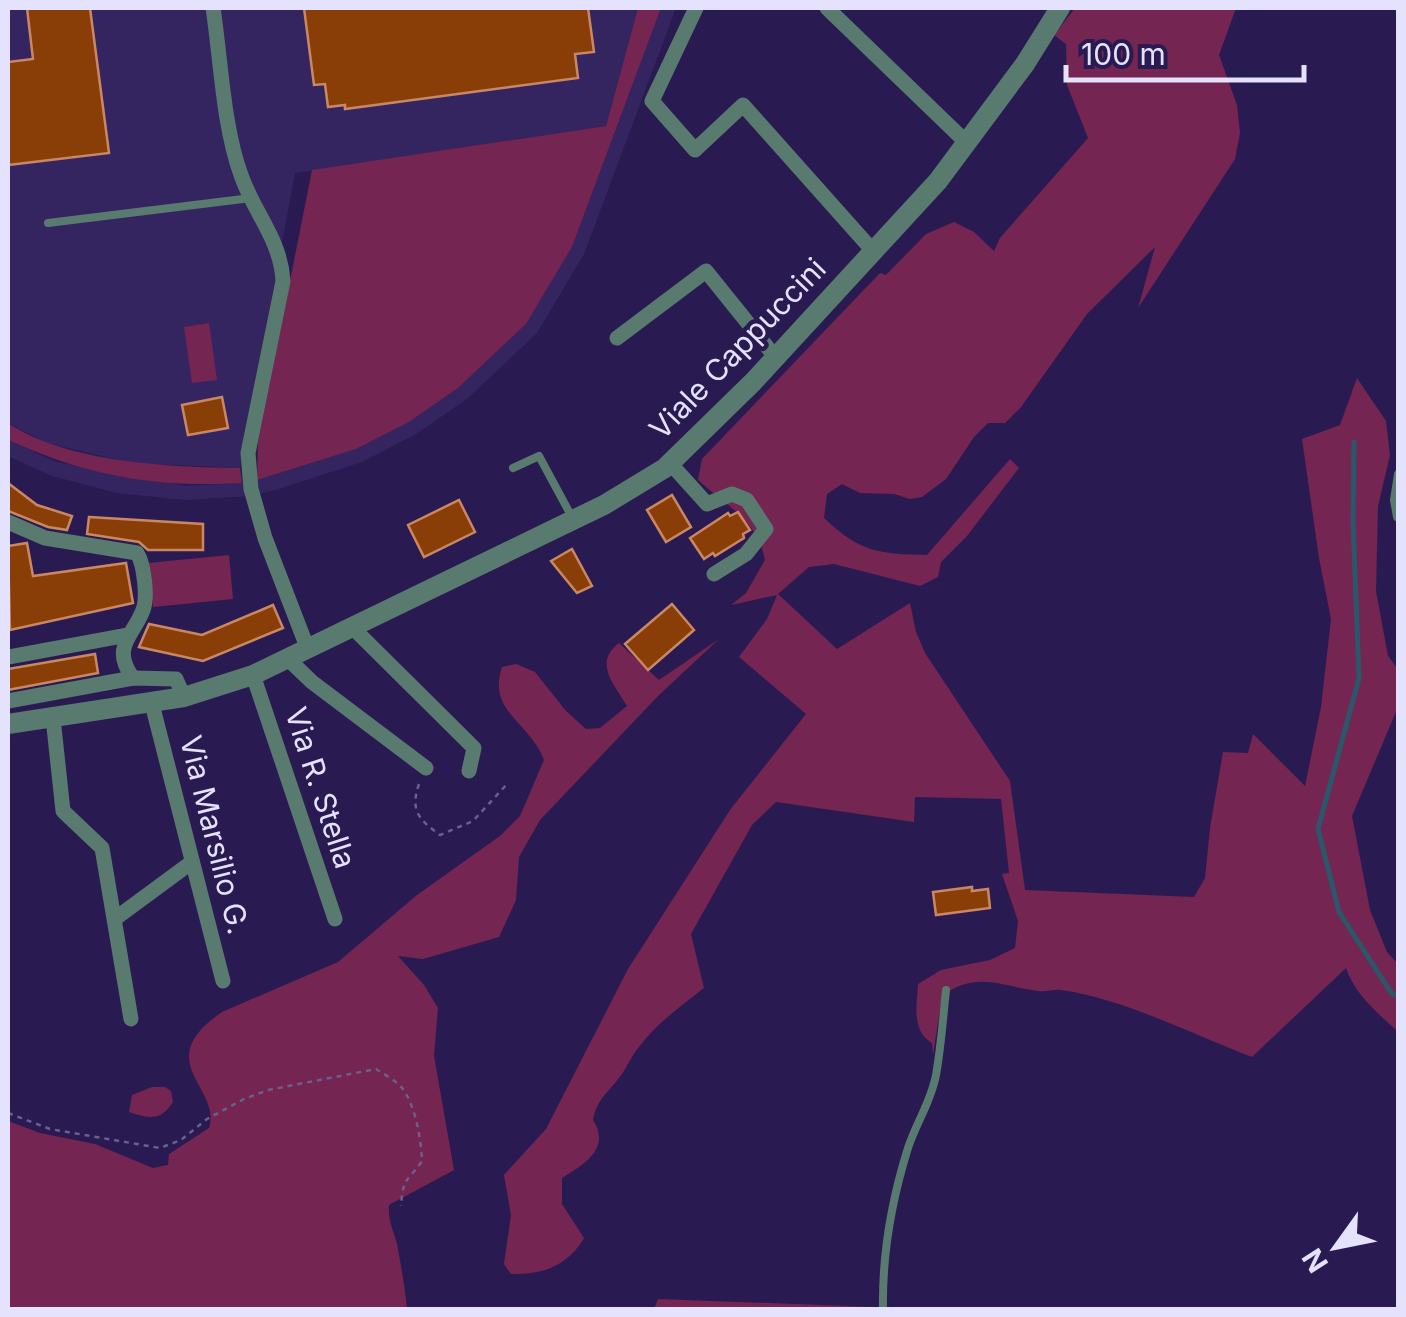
<svg xmlns="http://www.w3.org/2000/svg" width="1406" height="1317" font-family="Inter,sans-serif">
<rect width="100%" height="100%" fill="#291b52"/>
<g fill="#342561">
<polygon points="8,8 638,8 606,126 295,173 240,468 131,463 47,443 8,423"/>
<polygon points="661,8 676,8 584,254 537,333 467,399 416,434 362,462 278,489 252,496 185,500 117,493 52,476 8,456 8,440 56,462 185,486 250,482 356,449 409,422 458,388 526,324 572,247"/>
</g>
<g fill="#752551">
<polygon points="638,8 661,8 572,247 526,324 458,388 409,422 356,449 257,480 258,442 312,170 606,126"/>
<path d="M1075,8H1236L1219,55L1237,105L1240,133L1235,159L1138,308L1155,247L1087,314L1021,407L1005,423H988L974,437L946,479L922,497L910,499L894,494L860,493L842,484L827,494L824,518C860,552 878,554 927,555L1010,459L1019,468L967,536L941,562L938,577L920,586L834,564L809,567L778,594L837,649L910,603L916,632L925,653L1010,781L1025,890L1194,897L1205,878L1210,828L1223,752L1248,753L1253,734L1305,786L1321,707L1331,619L1319,558L1302,439L1340,425L1357,378L1386,421L1390,455L1378,506L1376,591L1388,656L1398,669V707L1352,816L1370,910L1387,952L1398,964V1032C1378,1013 1355,995 1346,968L1252,1057C1194,1035 1122,998 1061,990C1054,989 1046,992 1039,991C1002,987 977,970 942,996L933,1055L932,1043C911,1031 917,1004 918,984L941,970L990,960L1015,948L1018,921L1002,874L1009,873L1001,799L915,797L914,822L776,802L752,825L691,934L704,988C681,1006 657,1023 639,1047C632,1055 628,1065 622,1074C610,1091 597,1098 593,1120C611,1148 585,1164 562,1178V1204L584,1238C568,1266 542,1275 511,1274L504,1264L511,1215L504,1175L546,1129L628,969L730,810L806,714L739,657L767,619L777,595L731,605L746,593L765,560C757,519 726,506 698,480L702,459L880,273L886,275L926,234L954,222L974,232L994,251L1000,238L1088,138L1067,85L1066,44L1054,35Z"/>
<polygon points="209,323 217,380 192,383 184,327"/>
<path d="M8,423C68,463 170,467 240,468L242,483C154,488 88,476 8,440Z"/>
<polygon points="229,555 233,599 153,607 148,563"/>
<path d="M719,639L658,696L540,820L519,857L516,900L499,937L423,959L398,956L424,985L438,1008L434,1056L454,1170L389,1205C388,1221 393,1229 397,1244C401,1266 405,1287 407,1309L8,1310V1121L40,1133L95,1144L153,1168L168,1165L169,1154L209,1128C222,1087 149,1062 222,1012L338,962L417,895L500,836L520,816L544,760C530,722 487,712 502,667L516,664L535,672L566,711L586,729L600,728L627,706C614,684 593,663 619,643L659,680Z"/>
<path d="M152,1087H165L171,1091L173,1102C161,1121 149,1119 129,1112L132,1095Z"/>
<polygon points="658,1299 875,1307 876,1309 654,1309"/>
</g>
<g fill="none" stroke-linecap="round" stroke-linejoin="round">
<polyline stroke="#2b576b" stroke-width="5" points="1354,442 1353,522 1359,678 1318,829 1339,912 1392,994 1398,996"/>
</g>
<g fill="#883e06" stroke="#c98863" stroke-width="2.5">
<polygon points="27,8 90,8 109,153 8,165 8,62 33,59"/>
<polygon points="304,8 588,8 594,52 575,54 578,78 345,109 345,105 328,107 325,84 314,85"/>
<polygon points="222,397 228,428 188,435 182,405"/>
<polygon points="8,483 37,505 72,516 67,530 48,527 8,511"/>
<polygon points="672,495 691,527 666,542 647,510"/>
<polygon points="459,500 475,532 424,557 408,525"/>
<polygon points="738,512 750,530 743,534 744,538 715,556 713,553 704,559 690,538 728,513 730,516"/>
<polygon points="89,517 203,524 203,550 148,550 139,542 87,534"/>
<polygon points="27,543 33,576 126,563 133,603 10,630 8,546"/>
<polygon points="572,549 592,586 577,593 551,561"/>
<polygon points="672,604 694,630 648,670 625,644"/>
<polygon points="273,605 283,628 203,661 139,647 149,624 202,635"/>
<polygon points="95,654 98,673 8,690 8,669"/>
<polygon points="972,887 972,891 988,889 990,908 936,915 933,892"/>
</g>
<g fill="none" stroke-linecap="round" stroke-linejoin="round">
<g stroke="#6a608e" stroke-width="2.5" stroke-dasharray="5 5" stroke-linecap="butt">
<path d="M419,784C410,810 418,819 440,835L473,821L508,783"/>
<path d="M8,1113L50,1129L160,1148L181,1140L207,1119L244,1099L268,1090L376,1069C385,1075 397,1081 403,1089C416,1108 421,1139 422,1161C407,1183 403,1176 401,1206"/>
</g>
<g stroke="#597a6e" stroke-width="8">
<polyline points="48,223 251,198"/>
<polyline points="513,468 539,456 573,519"/>
<polyline points="1397,517 1394,500 1398,474"/>
<path d="M883,1310C882,1257 892,1199 908,1148C916,1123 931,1102 936,1075C941,1047 943,1018 946,990"/>
</g>
<g stroke="#597a6e" stroke-width="15">
<path d="M213,8C221,60 223,126 241,175C254,213 281,240 283,281L248,453L251,489L265,538L307,647"/>
<polyline points="696,8 652,101 695,150 743,105 874,252"/>
<polyline points="827,8 968,144"/>
<polyline points="617,338 706,271 776,358"/>
<polyline points="670,463 707,504 732,494 747,500 766,529 746,554 714,574"/>
<path d="M8,522L45,538L137,553C144,564 148,597 143,610C134,635 110,647 133,678"/>
<polyline points="352,627 474,748 469,771"/>
<polyline points="8,657 127,635"/>
<polyline points="286,657 312,682 426,768"/>
<polyline points="253,675 335,919"/>
<polyline points="8,701 133,678 176,679 184,697"/>
<polyline points="152,704 223,981"/>
<polyline points="53,718 63,811 102,848 131,1019"/>
<polyline points="116,918 192,862"/>
</g>
<polyline stroke="#597a6e" stroke-width="20" points="8,724 184,697 253,675 604,505 665,468 753,382 938,181 1025,64 1060,8"/>
</g>
<g text-anchor="middle" stroke-width="9" stroke-linejoin="round" paint-order="stroke">
<g font-size="30" fill="#e5e2fe" stroke="#291b52">
<text transform="translate(738 349) rotate(-46)" y="10">Viale Cappuccini</text>
<text transform="translate(320 788) rotate(72)" y="10">Via R. Stella</text>
<text transform="translate(214 835) rotate(76)" y="10">Via Marsilio G.</text>
</g>
</g>
<rect width="1406" height="1317" fill="none" stroke="#e5e2fe" stroke-width="20"/>
<g transform="translate(1336 1247) rotate(237)" stroke="#291b52" stroke-width="8" paint-order="stroke">
<path d="M0-8L18 38L0 25L-18 38Z" fill="#e5e2fe"/>
<text y="-15" font-size="28" font-weight="bold" text-anchor="middle" fill="#e5e2fe">N</text>
</g>
<path d="M1066 65v15h238v-15" fill="none" stroke="#e5e2fe" stroke-width="5"/>
<text x="1081" y="65" font-size="30" fill="#e5e2fe" stroke="#291b52" stroke-width="8" paint-order="stroke">100 m</text>
</svg>
